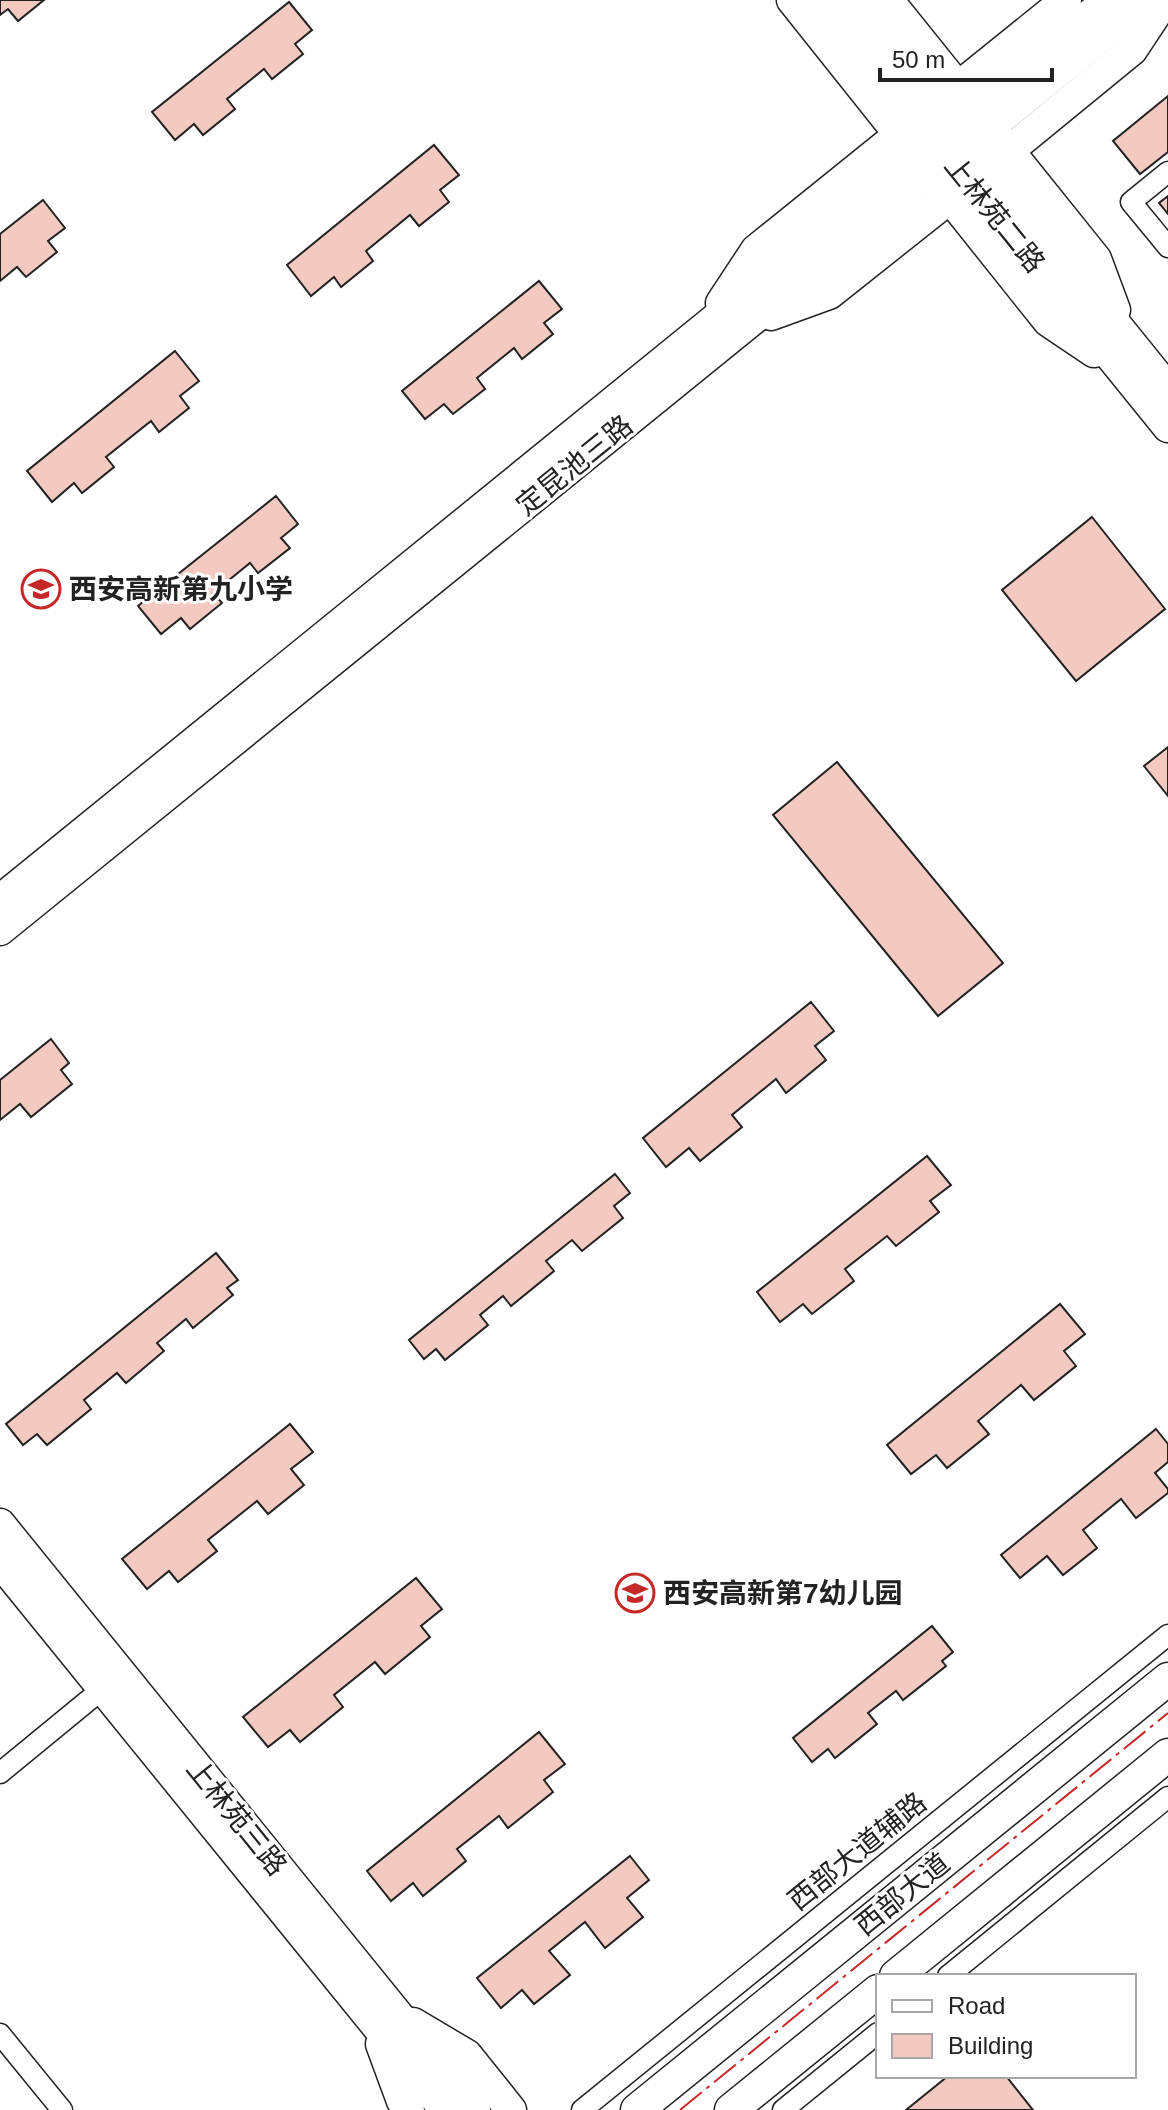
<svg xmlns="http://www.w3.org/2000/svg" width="1168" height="2110" font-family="Arial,'Noto Sans SC',sans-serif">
<rect width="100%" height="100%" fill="#fff"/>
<g fill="#f3c9c0" stroke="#222" stroke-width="2">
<polygon points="0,0 44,0 18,21 8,9 0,15"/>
<polygon points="289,2 312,30 295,44 303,54 272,79 264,69 227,99 235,109 203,135 194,124 175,140 152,112"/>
<polygon points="1168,96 1168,152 1140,174 1113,141"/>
<polygon points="434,145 459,175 440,190 449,202 419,226 410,215 366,251 373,261 341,287 334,277 311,296 287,265"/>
<polygon points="1168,196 1168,214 1159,203"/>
<polygon points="43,200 65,228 48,241 57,252 26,277 17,267 0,281 0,234"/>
<polygon points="539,281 562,309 544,323 553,334 522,359 514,348 477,378 485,389 453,414 444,404 425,419 402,391"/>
<polygon points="175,351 199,381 180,396 189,408 159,432 151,421 106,457 114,467 82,493 74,483 52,502 27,471"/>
<polygon points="276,496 298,524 281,538 290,548 258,573 250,563 213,593 222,603 190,629 181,618 161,634 138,606"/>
<polygon points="1092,517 1165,609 1076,681 1002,590"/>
<polygon points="1168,747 1168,796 1144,766"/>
<polygon points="837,762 1003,963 938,1016 773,815"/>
<polygon points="811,1002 834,1031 815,1046 826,1060 786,1093 776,1079 732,1115 742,1127 700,1161 689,1148 666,1167 643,1138"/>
<polygon points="51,1039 69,1063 61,1070 72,1084 31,1117 20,1104 0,1120 0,1080"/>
<polygon points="927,1156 951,1185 930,1201 939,1212 896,1246 887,1236 845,1269 854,1281 812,1314 803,1304 780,1322 757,1292"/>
<polygon points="615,1174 630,1193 614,1206 623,1218 582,1251 572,1240 546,1261 554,1271 511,1306 503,1296 480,1315 488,1325 445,1360 436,1349 424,1359 409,1340"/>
<polygon points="216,1253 238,1280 227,1288 233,1295 193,1328 186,1319 157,1343 164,1351 126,1383 117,1373 84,1400 91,1409 47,1445 37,1434 23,1445 6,1424"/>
<polygon points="1060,1304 1085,1334 1064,1351 1076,1366 1034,1400 1021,1385 978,1421 989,1434 947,1468 936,1455 911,1474 887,1445"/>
<polygon points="290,1424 313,1452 291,1469 304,1485 268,1514 257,1501 208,1540 217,1551 178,1582 169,1571 147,1589 122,1559"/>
<polygon points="1156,1429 1168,1444 1168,1462 1155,1473 1168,1489 1168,1493 1136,1518 1121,1499 1083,1530 1097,1548 1063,1575 1047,1556 1020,1578 1001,1555"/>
<polygon points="416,1578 442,1609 421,1626 430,1637 385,1674 375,1662 334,1695 343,1707 300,1742 290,1730 268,1747 243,1717"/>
<polygon points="932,1626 953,1652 942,1661 946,1666 903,1700 896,1691 868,1713 877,1724 835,1758 828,1749 812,1762 793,1738"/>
<polygon points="539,1732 565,1764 544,1780 553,1792 508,1828 499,1816 457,1849 466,1861 423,1896 413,1883 391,1901 367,1871"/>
<polygon points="630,1856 649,1880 627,1898 643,1917 605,1948 585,1922 549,1951 570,1975 534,2004 522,1990 501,2008 477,1978"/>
<polygon points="948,2076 1006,2076 1033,2110 906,2110"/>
</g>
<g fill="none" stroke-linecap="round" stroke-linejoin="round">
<defs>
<g id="street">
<polyline points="1168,172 1131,202 1168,247"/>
<polyline points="0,1773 112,1681"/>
<polyline points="948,1976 1168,1797"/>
<polyline points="0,2034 62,2110"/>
<polyline points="582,2110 1168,1635"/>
<polyline points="783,2110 878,2033"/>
</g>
<g id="secondary">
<polyline points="792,0 1048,321 1094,352"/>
<polyline points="822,0 1168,427"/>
<polyline points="854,0 1168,389"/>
<polyline points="888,0 970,102"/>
<polyline points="998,137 1096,259 1115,310"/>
<polyline points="721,303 756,250 1066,0"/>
<polyline points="771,315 829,294 989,167 1132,50 1165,0"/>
<polyline points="0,900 1108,0"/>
<polyline points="0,930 1147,0"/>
<polyline points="0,1524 475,2110"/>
<polyline points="0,1562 445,2110"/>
<polyline points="413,2023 467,2055 511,2110"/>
<polyline points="381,2044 402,2101 409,2110"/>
</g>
<g id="primary">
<polyline points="896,1976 1168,1755"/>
<polyline points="637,2110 1168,1679"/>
<polyline points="731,2110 878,1991"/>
</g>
</defs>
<use href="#street" stroke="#222" stroke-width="23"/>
<use href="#secondary" stroke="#222" stroke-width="33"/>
<use href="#primary" stroke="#222" stroke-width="35"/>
<use href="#street" stroke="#fff" stroke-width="20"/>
<use href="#secondary" stroke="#fff" stroke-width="30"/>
<use href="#primary" stroke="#fff" stroke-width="32"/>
<polyline stroke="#c62828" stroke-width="2" stroke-dasharray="28 6 4 6" stroke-linecap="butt" points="680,2110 1168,1713"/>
</g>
<defs>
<symbol id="school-ring" viewBox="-11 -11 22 22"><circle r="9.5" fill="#fff" stroke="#c62828" stroke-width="1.5"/><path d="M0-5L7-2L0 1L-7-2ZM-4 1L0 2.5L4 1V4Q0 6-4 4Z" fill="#c62828"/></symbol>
</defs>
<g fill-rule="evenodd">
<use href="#school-ring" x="19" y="567" width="44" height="44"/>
<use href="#school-ring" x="613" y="1571" width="44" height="44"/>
</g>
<g text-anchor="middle" stroke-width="6" stroke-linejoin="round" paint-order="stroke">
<g font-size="28" fill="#222" stroke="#fff">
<text transform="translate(995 214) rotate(51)" y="10">上林苑二路</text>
<text transform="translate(574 465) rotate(-39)" y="10">定昆池三路</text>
<text transform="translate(237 1817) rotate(51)" y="10">上林苑三路</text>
<text transform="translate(857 1851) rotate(-39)" y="10">西部大道辅路</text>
<text transform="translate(902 1894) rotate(-39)" y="10">西部大道</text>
</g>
<g font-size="28" font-weight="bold" fill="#222" stroke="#fff" text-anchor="start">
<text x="69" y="599">西安高新第九小学</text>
<text x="663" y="1603">西安高新第7幼儿园</text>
</g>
</g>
<rect x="876" y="1974" width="260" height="104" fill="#ffffff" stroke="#a7a7a7" stroke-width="2"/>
<rect x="892" y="2000" width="40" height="12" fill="#ffffff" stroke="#a7a7a7" stroke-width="2"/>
<text x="948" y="2014" font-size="24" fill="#222222">Road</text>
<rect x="892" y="2034" width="40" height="24" fill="#f3c9c0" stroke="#a7a7a7" stroke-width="2"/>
<text x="948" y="2054" font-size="24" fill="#222222">Building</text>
<path d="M880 68v12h172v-12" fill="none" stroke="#222222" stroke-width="4"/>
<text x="892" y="68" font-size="24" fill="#222222" stroke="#ffffff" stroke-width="6" paint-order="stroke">50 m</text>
</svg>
